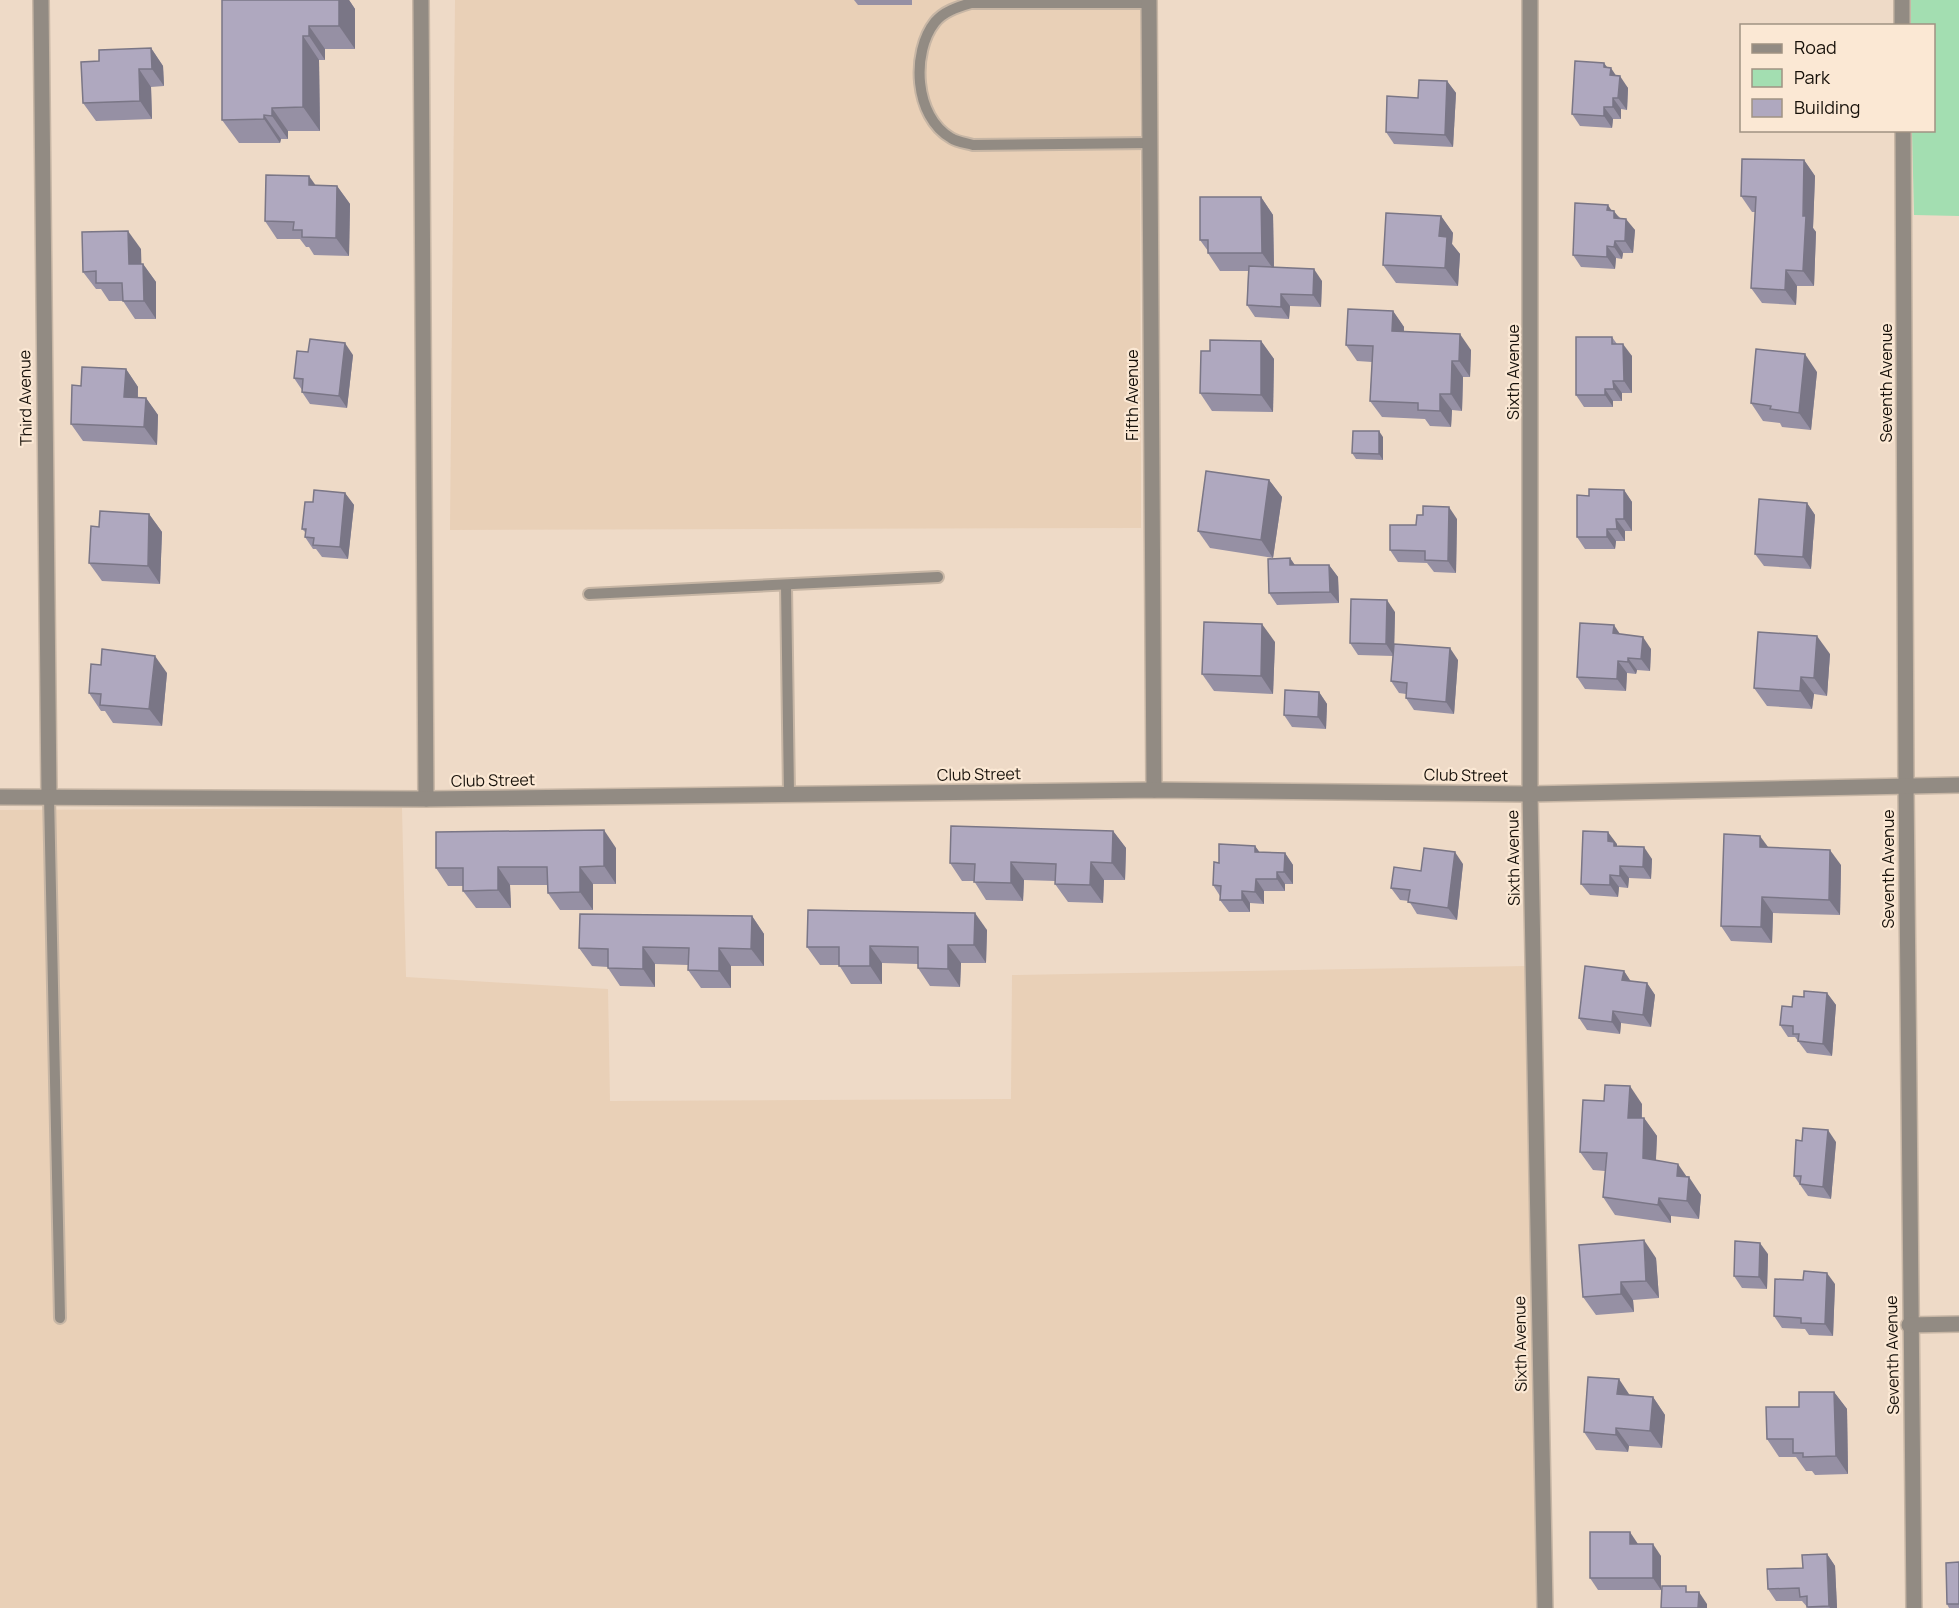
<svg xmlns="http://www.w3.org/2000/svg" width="1959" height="1608" font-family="Manrope,sans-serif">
<rect width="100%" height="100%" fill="#eedac7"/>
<g fill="#e9d0b7">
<polygon points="455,0 1140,0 1141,528 450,530"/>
<polygon points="402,808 406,977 608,989 610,1101 1011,1099 1012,975 1531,966 1542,1608 0,1608 0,810"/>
</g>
<polygon fill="#a3deb1" points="1910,0 1959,0 1959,216 1914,215 1912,131 1934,130 1934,26 1910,25"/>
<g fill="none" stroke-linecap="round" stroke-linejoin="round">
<defs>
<g id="lane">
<path d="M1149,3H971C958,7 944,11 935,22C911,52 914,117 951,138C957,142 966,143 973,145L1149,143"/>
<polyline points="786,585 789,794"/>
<polyline points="589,594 938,577"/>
<polyline points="49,796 60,1318"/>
</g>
<g id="street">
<polyline points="41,0 49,796"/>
<polyline points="421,0 426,799"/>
<polyline points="1149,0 1154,790"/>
<polyline points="1530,0 1530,794 1545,1608"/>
<polyline points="1902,0 1902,26"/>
<polyline points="1903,130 1906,786 1914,1608"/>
<polyline points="0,797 426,799 1154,790 1530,794 1959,785"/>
<polyline points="1909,1325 1959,1324"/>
</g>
</defs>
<use href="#lane" stroke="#c7b6a5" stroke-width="14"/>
<use href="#street" stroke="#c7b6a5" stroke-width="18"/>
<use href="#lane" stroke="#928b83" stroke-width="10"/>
<use href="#street" stroke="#928b83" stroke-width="15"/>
</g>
<g fill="#9690a4">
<polygon points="222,0 349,0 355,9 355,49 325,49 325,60 319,60 320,131 288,131 288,139 281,139 280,143 239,143 222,120"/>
<polygon points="854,0 912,0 912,5 858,5"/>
<polygon points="151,48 163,66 164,86 151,87 152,119 96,121 83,103 99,61"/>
<polygon points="1608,68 1628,88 1627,110 1621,109 1621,119 1613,119 1612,128 1580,126 1572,114"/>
<polygon points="1447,81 1456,93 1453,147 1394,144 1386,132 1418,98"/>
<polygon points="1804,160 1815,176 1813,228 1816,232 1814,286 1797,286 1796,305 1762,303 1751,288 1755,212 1752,212 1741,196"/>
<polygon points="316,185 337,186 350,204 349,256 314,255 309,247 306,247 300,239 277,239 265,221"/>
<polygon points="1261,197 1273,215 1274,267 1322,281 1321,307 1290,306 1289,319 1255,317 1247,305 1248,271 1220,271 1208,253 1208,251 1200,240"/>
<polygon points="1612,211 1635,230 1633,253 1623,253 1622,259 1616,258 1615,269 1581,267 1573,255"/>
<polygon points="1441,216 1453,233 1452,244 1460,254 1458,286 1396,283 1383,265"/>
<polygon points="141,249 141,264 143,264 156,282 156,319 135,319 123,301 109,301 101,289 96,289 83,272"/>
<polygon points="1393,311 1404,327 1404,332 1471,350 1470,377 1463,377 1462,411 1452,410 1451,427 1430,426 1425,419 1382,417 1370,401 1372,362 1357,361 1346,345"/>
<polygon points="1612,337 1617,344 1632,356 1632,393 1622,393 1622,401 1613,401 1613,407 1584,407 1576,395"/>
<polygon points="1261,341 1274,359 1273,412 1212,411 1200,393 1210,351"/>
<polygon points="308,352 353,355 347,408 310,404 302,392 302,390 294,378"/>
<polygon points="126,369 138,387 138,397 146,398 158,415 157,445 83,441 71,424 81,386"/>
<polygon points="1817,372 1811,430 1782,427 1780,423 1763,421 1751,403"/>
<polygon points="1383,437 1383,460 1356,459 1352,453"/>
<polygon points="1269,480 1282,497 1273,558 1210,548 1198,531"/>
<polygon points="1624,490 1632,502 1632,531 1625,531 1625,541 1616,541 1615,549 1585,549 1577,537 1589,496"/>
<polygon points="345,493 354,505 348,559 322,557 316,549 313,549 305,537 306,533 302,529 313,502"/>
<polygon points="1807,503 1815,515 1811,569 1764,566 1755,554"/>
<polygon points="149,514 162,532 160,584 102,581 89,563 99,527"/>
<polygon points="1457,519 1456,573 1434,572 1427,563 1398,562 1390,550 1416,525"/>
<polygon points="1290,558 1295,565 1329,565 1338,577 1339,603 1277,605 1269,593"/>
<polygon points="1395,612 1394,644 1458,660 1454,714 1414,710 1406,698 1406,694 1399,693 1391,681 1393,656 1358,655 1350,643"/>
<polygon points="1620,634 1651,649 1650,671 1637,670 1636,674 1627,673 1626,691 1585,689 1577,677"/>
<polygon points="1275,642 1273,694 1214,691 1202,674"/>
<polygon points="1830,654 1827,696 1814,694 1812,709 1767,706 1754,688"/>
<polygon points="167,673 162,726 113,723 105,711 101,711 89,693"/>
<polygon points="1319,692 1327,704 1326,729 1292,727 1284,715"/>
<polygon points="1113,831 1126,848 1125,880 1104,880 1103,903 1068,902 1055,884 1055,881 1024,880 1023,901 986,900 974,881 962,881 950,863"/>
<polygon points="1617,844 1617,846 1652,859 1651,879 1629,878 1628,888 1619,887 1618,897 1590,895 1581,884"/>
<polygon points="1255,846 1260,853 1285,853 1293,865 1293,884 1285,884 1285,891 1264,891 1264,904 1250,903 1250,912 1229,912 1220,900 1220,896 1213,885"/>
<polygon points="616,848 616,884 593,884 593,910 560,910 548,893 547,885 510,885 511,908 476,908 463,891 463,886 448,886 436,868"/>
<polygon points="1769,848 1841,865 1840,915 1773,913 1772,943 1731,941 1721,926"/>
<polygon points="1463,864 1457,920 1417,914 1409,901 1400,900 1391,888 1421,871"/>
<polygon points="752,916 764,934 764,966 731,966 731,988 701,988 688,970 688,965 655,964 655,987 620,986 608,968 608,967 592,966 579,948"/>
<polygon points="987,930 986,963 961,963 960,987 930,986 918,968 918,964 882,963 882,984 851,984 839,965 820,965 807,947"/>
<polygon points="1624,971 1630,981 1647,983 1655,995 1651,1027 1621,1023 1620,1034 1587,1030 1579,1018"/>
<polygon points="1827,993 1836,1005 1832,1056 1807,1053 1795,1037 1788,1037 1780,1025 1792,1007 1804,997"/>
<polygon points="1642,1104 1642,1118 1644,1118 1657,1136 1656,1160 1686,1177 1701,1195 1699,1219 1671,1216 1671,1223 1615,1215 1603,1197 1605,1171 1593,1170 1580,1152"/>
<polygon points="1836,1142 1831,1199 1808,1196 1794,1176"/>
<polygon points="1768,1254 1767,1289 1742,1288 1734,1276"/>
<polygon points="1656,1258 1659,1298 1633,1300 1634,1312 1596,1315 1583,1297"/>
<polygon points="1835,1284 1833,1336 1809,1335 1805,1329 1782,1328 1774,1316"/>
<polygon points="1834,1392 1847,1409 1848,1474 1815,1475 1812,1471 1806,1471 1796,1457 1779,1457 1767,1439 1799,1407"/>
<polygon points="1630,1395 1653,1397 1665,1415 1662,1448 1629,1446 1628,1452 1596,1450 1584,1432"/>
<polygon points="1638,1544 1661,1556 1661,1590 1598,1590 1590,1578"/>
<polygon points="1827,1554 1835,1566 1837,1608 1808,1608 1802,1601 1776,1601 1768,1589"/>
<polygon points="1959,1562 1959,1608 1949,1608 1947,1604"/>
</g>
<g fill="#7a7686">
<polygon points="339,0 349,0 355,9 355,49 339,26"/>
<polygon points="309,26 325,49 325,60 309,36"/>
<polygon points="303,36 319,60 320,131 303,107"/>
<polygon points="151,48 163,66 164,86 152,69"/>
<polygon points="1604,63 1610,71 1611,68 1619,80 1618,87 1604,67"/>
<polygon points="139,69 151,87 152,119 140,101"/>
<polygon points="1620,76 1628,88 1627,110 1618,98"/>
<polygon points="1447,81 1456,93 1453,147 1445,135"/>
<polygon points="1613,98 1621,109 1621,119 1613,107"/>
<polygon points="1604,107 1613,119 1612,128 1604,116"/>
<polygon points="272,108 288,131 288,139 272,116"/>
<polygon points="264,115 281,139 280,143 264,119"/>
<polygon points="1804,160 1815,176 1813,228 1816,232 1814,286 1803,271"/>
<polygon points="309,176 322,194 309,185"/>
<polygon points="337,186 350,204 349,256 336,238"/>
<polygon points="1261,197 1273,215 1274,270 1262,253"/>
<polygon points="1608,205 1614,214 1614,211 1623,223 1622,230 1607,210"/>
<polygon points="1441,216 1453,233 1452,244 1460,254 1458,286 1445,268 1439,236"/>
<polygon points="1626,219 1635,230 1633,253 1625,241"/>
<polygon points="128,231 141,249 142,282 129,264"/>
<polygon points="1615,241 1623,253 1622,259 1614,247"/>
<polygon points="1607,246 1616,258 1615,269 1607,257"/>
<polygon points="143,264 156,282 156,319 144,301"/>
<polygon points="1314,269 1322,281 1321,307 1313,295"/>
<polygon points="1786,270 1797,286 1796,305 1785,290"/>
<polygon points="1281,294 1290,306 1289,319 1281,307"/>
<polygon points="1393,311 1404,327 1403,347 1392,331"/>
<polygon points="1460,334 1471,350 1470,377 1459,361"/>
<polygon points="1261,341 1274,359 1273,412 1261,395"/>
<polygon points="345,343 353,355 347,408 339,396"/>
<polygon points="1623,344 1632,356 1632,393 1624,381"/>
<polygon points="1805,354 1817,372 1811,430 1799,413"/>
<polygon points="1452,361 1463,377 1462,411 1451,394"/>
<polygon points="126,369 138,387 137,414 124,397"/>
<polygon points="1613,381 1622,393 1622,401 1614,389"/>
<polygon points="1605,389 1613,401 1613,407 1605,395"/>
<polygon points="1440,394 1452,410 1451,427 1440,411"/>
<polygon points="146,398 158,415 157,445 144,427"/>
<polygon points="1379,431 1383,437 1383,460 1379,454"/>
<polygon points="1269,480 1282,497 1273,558 1261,540"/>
<polygon points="1624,490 1632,502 1632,531 1624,519"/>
<polygon points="345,493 354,505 348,559 340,547"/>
<polygon points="1807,503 1815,515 1811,569 1803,557"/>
<polygon points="1449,507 1457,519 1456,573 1448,561"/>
<polygon points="149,514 162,532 160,584 148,566"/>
<polygon points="1616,519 1625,531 1625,541 1617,529"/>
<polygon points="1607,529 1616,541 1615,549 1607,537"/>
<polygon points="1290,558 1298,570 1290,565"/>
<polygon points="1329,565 1338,577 1339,603 1330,592"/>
<polygon points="1387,600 1395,612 1394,656 1386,644"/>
<polygon points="1262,624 1275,642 1273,694 1261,676"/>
<polygon points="1614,625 1622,637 1613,633"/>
<polygon points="1817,636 1830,654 1827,696 1814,678"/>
<polygon points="1643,637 1651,649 1650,671 1641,659"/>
<polygon points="1450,648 1458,660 1454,714 1446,702"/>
<polygon points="155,656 167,673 162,726 149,709"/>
<polygon points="1628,658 1637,670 1636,674 1628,662"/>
<polygon points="1618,661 1627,673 1626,691 1617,679"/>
<polygon points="1801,677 1814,694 1812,709 1800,691"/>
<polygon points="1319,692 1327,704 1326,729 1318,717"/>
<polygon points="604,830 616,848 616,884 604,866"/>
<polygon points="1113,831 1126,848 1125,880 1112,863"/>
<polygon points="1608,832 1617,844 1617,846 1622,853 1608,841"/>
<polygon points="1760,836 1771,851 1760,847"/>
<polygon points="1255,846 1263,857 1255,852"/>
<polygon points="1644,847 1652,859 1651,879 1643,867"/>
<polygon points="1830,850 1841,865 1840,915 1829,900"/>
<polygon points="1455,852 1463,864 1457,920 1448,908"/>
<polygon points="1285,853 1293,865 1293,884 1284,872"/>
<polygon points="1011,862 1024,880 1023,901 1011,883"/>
<polygon points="1091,862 1104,880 1103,903 1090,885"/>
<polygon points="1620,866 1629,878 1628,888 1620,876"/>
<polygon points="498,867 510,885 511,908 498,890"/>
<polygon points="580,867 593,884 593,910 580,892"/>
<polygon points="1277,872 1285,884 1285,891 1277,879"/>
<polygon points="1610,875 1619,887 1618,897 1610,885"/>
<polygon points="1256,879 1264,891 1264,904 1255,892"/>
<polygon points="1242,891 1250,903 1250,912 1242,900"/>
<polygon points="1762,897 1773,913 1772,943 1761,927"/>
<polygon points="975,913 987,930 986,963 974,945"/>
<polygon points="752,916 764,934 764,966 751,949"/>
<polygon points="948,945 961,963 960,987 948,969"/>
<polygon points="870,946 882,963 882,984 870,966"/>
<polygon points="643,947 655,964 655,987 643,969"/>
<polygon points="719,948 731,966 731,988 719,971"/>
<polygon points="1624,971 1632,983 1622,980"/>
<polygon points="1647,983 1655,995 1651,1027 1643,1015"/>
<polygon points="1827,993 1836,1005 1832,1056 1823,1044"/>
<polygon points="1613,1011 1621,1023 1620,1034 1612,1022"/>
<polygon points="1630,1086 1642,1104 1641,1135 1628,1118"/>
<polygon points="1644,1118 1657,1136 1655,1176 1643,1158"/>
<polygon points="1828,1130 1836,1142 1831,1199 1823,1187"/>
<polygon points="1678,1164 1689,1180 1689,1177 1701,1195 1699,1219 1687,1201 1677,1176"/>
<polygon points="1659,1198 1671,1216 1671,1223 1658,1205"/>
<polygon points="1644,1240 1656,1258 1659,1298 1646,1281"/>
<polygon points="1760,1243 1768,1254 1767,1289 1759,1277"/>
<polygon points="1827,1273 1835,1284 1833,1336 1825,1324"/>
<polygon points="1621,1282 1633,1300 1634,1312 1621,1294"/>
<polygon points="1619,1379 1631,1397 1617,1394"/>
<polygon points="1834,1392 1847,1409 1848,1474 1836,1456"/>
<polygon points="1653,1397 1665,1415 1662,1448 1650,1431"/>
<polygon points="1616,1428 1629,1446 1628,1452 1616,1435"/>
<polygon points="1630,1532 1638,1544 1630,1544"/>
<polygon points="1653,1544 1661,1556 1661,1590 1653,1578"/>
<polygon points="1827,1554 1835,1566 1837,1608 1830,1608 1829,1606"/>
<polygon points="1699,1592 1707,1604 1707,1608 1698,1608"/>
</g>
<g fill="#afa8bf" stroke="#7a7686" stroke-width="1.5">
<polygon points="222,0 339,0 339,26 309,26 309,36 303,36 303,107 272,108 272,116 264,115 264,119 222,120"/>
<polygon points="151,48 152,69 139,69 140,101 83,103 81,62 99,61 99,50"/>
<polygon points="1575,61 1604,63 1604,67 1611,68 1610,75 1620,76 1618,98 1613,98 1613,107 1604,107 1604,116 1572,114"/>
<polygon points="1419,80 1447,81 1445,135 1386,132 1387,96 1418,98"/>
<polygon points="1742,159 1804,160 1803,216 1806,216 1803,271 1786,270 1785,290 1751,288 1756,197 1741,196"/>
<polygon points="266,175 309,176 309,185 337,186 336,238 302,237 302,230 293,230 294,222 265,221"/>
<polygon points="1200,197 1261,197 1262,253 1208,253 1208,240 1200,240"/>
<polygon points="1575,203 1608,205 1607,210 1614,211 1614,218 1626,219 1625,241 1615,241 1614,247 1607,246 1607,257 1573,255"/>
<polygon points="1386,213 1441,216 1439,236 1447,237 1445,268 1383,265"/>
<polygon points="128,231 129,264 143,264 144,301 123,301 122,283 96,283 96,271 83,272 82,232"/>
<polygon points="1249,266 1314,269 1313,295 1281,294 1281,307 1247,305"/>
<polygon points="1348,309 1393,311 1392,331 1460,334 1459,361 1452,361 1451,394 1440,394 1440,411 1418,410 1418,403 1370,401 1373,346 1346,345"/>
<polygon points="1576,337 1612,337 1612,344 1623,344 1624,381 1613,381 1614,389 1605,389 1605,395 1576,395"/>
<polygon points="310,339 345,343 339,396 302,392 303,379 294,378 297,351 308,352"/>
<polygon points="1210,340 1261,341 1261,395 1200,393 1201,351 1210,351"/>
<polygon points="1756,349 1805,354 1799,413 1770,409 1771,406 1751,403"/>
<polygon points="82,367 126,369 124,397 146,398 144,427 71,424 72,385 81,386"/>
<polygon points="1353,431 1379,431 1379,454 1352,453"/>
<polygon points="1206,471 1269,480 1261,540 1198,531"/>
<polygon points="1589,489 1624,490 1624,519 1616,519 1617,529 1607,529 1607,537 1577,537 1577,495 1589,496"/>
<polygon points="314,490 345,493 340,547 313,545 314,538 305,537 306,529 302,529 305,502 313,502"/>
<polygon points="1759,499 1807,503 1803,557 1755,554"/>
<polygon points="1423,506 1449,507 1448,561 1425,560 1425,551 1390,550 1390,525 1416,525 1417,515 1423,515"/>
<polygon points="100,511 149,514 148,566 89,563 91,526 99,527"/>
<polygon points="1290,558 1290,565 1329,565 1330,592 1269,593 1268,559"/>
<polygon points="1351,599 1387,600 1386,644 1350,643"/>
<polygon points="1204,622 1262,624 1261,676 1202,674"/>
<polygon points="1580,623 1614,625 1613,633 1643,637 1641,659 1628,658 1628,662 1618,661 1617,679 1577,677"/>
<polygon points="1758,632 1817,636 1814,678 1801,677 1800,691 1754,688"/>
<polygon points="1394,644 1450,648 1446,702 1406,698 1407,683 1391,681"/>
<polygon points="102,649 155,656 149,709 100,705 101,694 89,693 91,664 101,665"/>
<polygon points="1285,690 1319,692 1318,717 1284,715"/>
<polygon points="951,826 1113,831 1112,863 1091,862 1090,885 1055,884 1056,864 1011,862 1011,883 974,882 975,864 950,863"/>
<polygon points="604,830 604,866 580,867 580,892 548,893 547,867 498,867 498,890 463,891 463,868 436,868 436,832"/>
<polygon points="1583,831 1608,832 1608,841 1614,842 1614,846 1644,847 1643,867 1620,866 1620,876 1610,875 1610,885 1581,884"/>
<polygon points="1724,834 1760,836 1760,847 1830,850 1829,900 1762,897 1761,927 1721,926"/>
<polygon points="1219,844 1255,846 1255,852 1285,853 1284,872 1277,872 1277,879 1256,879 1255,892 1242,891 1242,900 1220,900 1221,886 1213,885 1214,862 1219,863"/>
<polygon points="1424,848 1455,852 1448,908 1408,902 1410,890 1391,888 1394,867 1421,871"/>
<polygon points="808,910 975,913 974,945 948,945 948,969 918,968 918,947 870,946 870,966 839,966 839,947 807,947"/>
<polygon points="580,914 752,916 751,949 719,948 719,971 688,970 689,948 643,947 643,969 608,968 608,949 579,948"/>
<polygon points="1585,966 1624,971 1622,980 1647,983 1643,1015 1613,1011 1612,1022 1579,1018"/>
<polygon points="1804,991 1827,993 1823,1044 1798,1041 1799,1034 1793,1034 1793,1026 1780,1025 1782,1006 1792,1007 1793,996 1804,997"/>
<polygon points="1605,1085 1630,1086 1628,1118 1644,1118 1643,1158 1678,1164 1677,1176 1689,1177 1687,1201 1659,1198 1658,1205 1603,1197 1607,1153 1580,1152 1583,1100 1604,1101"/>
<polygon points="1803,1128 1828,1130 1823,1187 1800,1184 1801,1176 1794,1176 1796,1140 1802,1141"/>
<polygon points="1644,1240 1646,1281 1621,1282 1621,1294 1583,1297 1579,1245"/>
<polygon points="1735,1241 1760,1243 1759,1277 1734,1276"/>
<polygon points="1804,1271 1827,1273 1825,1324 1801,1323 1801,1318 1774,1316 1775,1279 1803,1280"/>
<polygon points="1588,1377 1619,1379 1617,1394 1653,1397 1650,1431 1616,1428 1616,1435 1584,1432"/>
<polygon points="1799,1392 1834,1392 1836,1456 1803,1457 1803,1453 1793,1453 1793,1439 1767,1439 1766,1407 1799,1407"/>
<polygon points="1590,1532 1630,1532 1630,1544 1653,1544 1653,1578 1590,1578"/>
<polygon points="1827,1554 1829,1606 1807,1607 1807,1596 1800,1597 1799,1588 1768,1589 1767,1569 1803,1568 1802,1555"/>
<polygon points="1959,1562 1959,1604 1947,1604 1946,1563"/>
<polygon points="1662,1586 1686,1586 1686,1592 1699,1592 1698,1608 1661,1608"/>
</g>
<g text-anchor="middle" stroke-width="4.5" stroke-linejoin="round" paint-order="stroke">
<g font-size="16" fill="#17110a" stroke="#fbe8d4">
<text transform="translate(1513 372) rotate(-90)" y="6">Sixth Avenue</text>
<text transform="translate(1886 383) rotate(-90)" y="6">Seventh Avenue</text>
<text transform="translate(1132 395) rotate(-90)" y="6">Fifth Avenue</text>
<text transform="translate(25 398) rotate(-91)" y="6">Third Avenue</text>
<text transform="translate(979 774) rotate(-1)" y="6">Club Street</text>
<text transform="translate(1466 775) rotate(1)" y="6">Club Street</text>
<text transform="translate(493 780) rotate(-1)" y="6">Club Street</text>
<text transform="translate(1513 858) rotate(-91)" y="6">Sixth Avenue</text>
<text transform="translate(1888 869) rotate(-90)" y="6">Seventh Avenue</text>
<text transform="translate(1520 1344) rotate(-91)" y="6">Sixth Avenue</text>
<text transform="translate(1892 1355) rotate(-91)" y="6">Seventh Avenue</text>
</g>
</g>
<rect x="1740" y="24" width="195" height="108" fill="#fbe8d4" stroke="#a09283" stroke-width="1.5"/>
<rect x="1752" y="44" width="30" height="9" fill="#928b83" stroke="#a09283" stroke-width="1.5"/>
<text x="1794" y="54" font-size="18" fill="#17110a">Road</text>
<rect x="1752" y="69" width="30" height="18" fill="#a3deb1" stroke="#a09283" stroke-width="1.5"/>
<text x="1794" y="84" font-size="18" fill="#17110a">Park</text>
<rect x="1752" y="99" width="30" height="18" fill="#afa8bf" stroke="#a09283" stroke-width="1.5"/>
<text x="1794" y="114" font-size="18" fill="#17110a">Building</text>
</svg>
